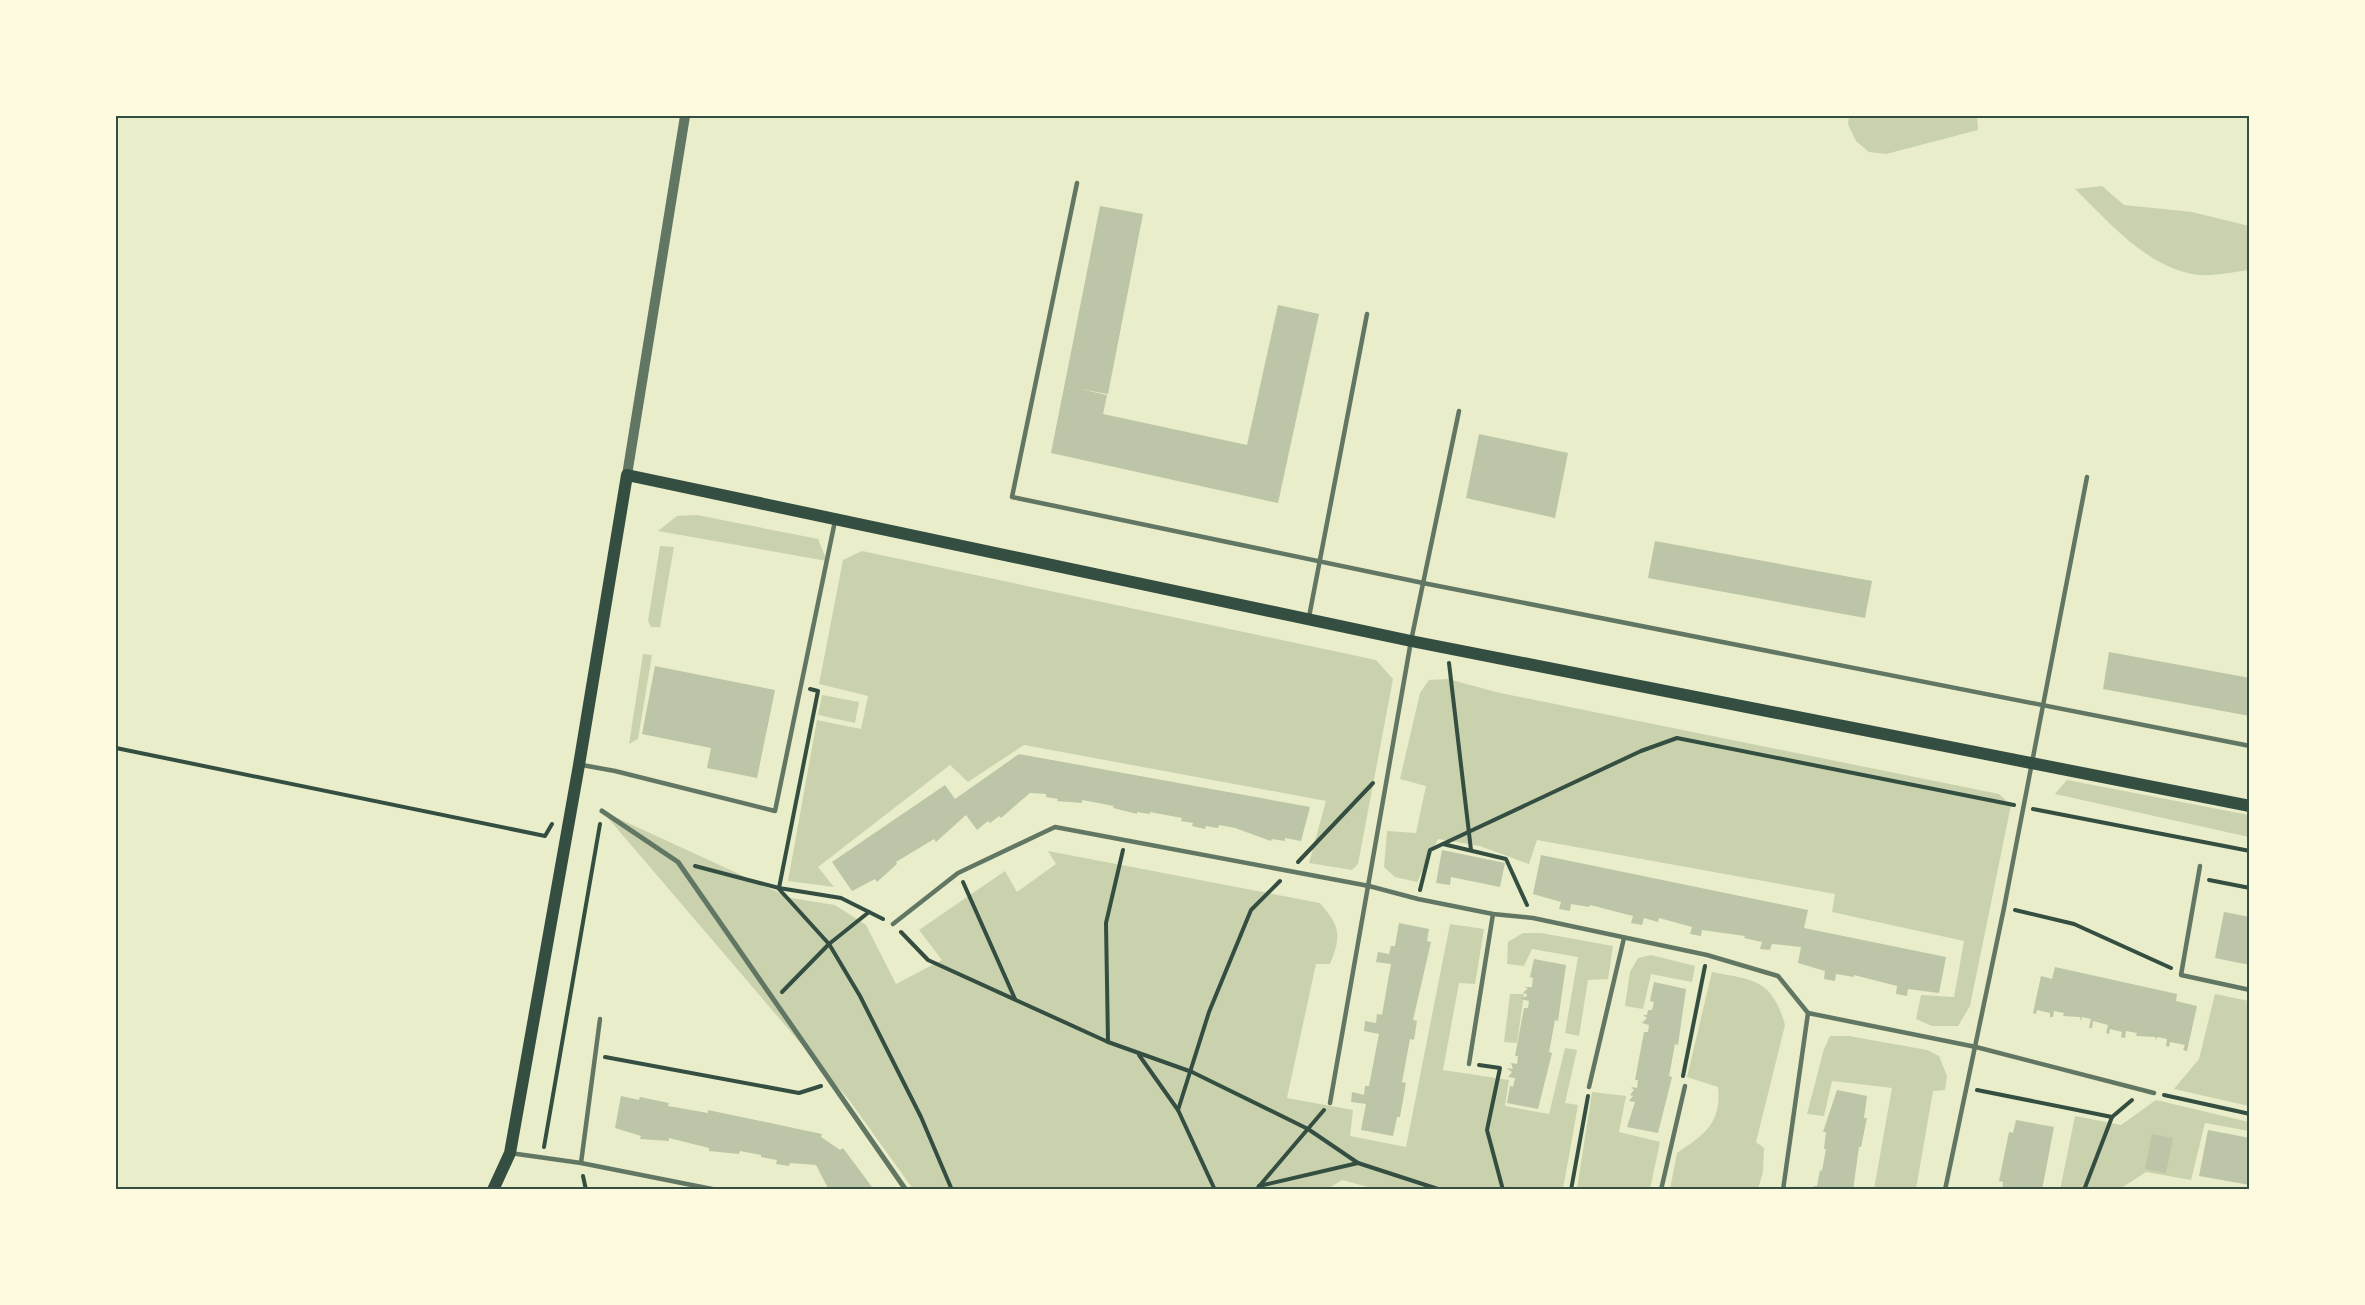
<svg xmlns="http://www.w3.org/2000/svg" width="2365" height="1305" font-family="'Playfair Display',serif">
<rect width="100%" height="100%" fill="#e9edc9"/>
<g fill="#cad2ad">
<polygon points="1849,116 1977,116 1978,130 1886,154 1869,152 1856,141 1848,124"/>
<path d="M2102,186L2124,205L2192,212L2249,226V270C2233,272 2216,276 2199,275C2148,269 2109,222 2075,189Z"/>
<polygon points="697,515 818,539 827,561 658,531 677,516"/>
<polygon points="660,546 674,547 660,627 651,627 648,621"/>
<polygon points="862,551 1376,660 1393,679 1358,864 1352,870 1309,863 1326,801 1024,745 968,782 950,765 818,867 834,887 788,881 817,720 861,729 868,696 819,684 843,560"/>
<polygon points="643,654 652,655 638,739 629,744"/>
<polygon points="1448,679 1500,693 1999,794 2011,805 1970,1006 1958,1026 1932,1026 1916,1019 1921,995 1954,997 1964,941 1832,912 1835,894 1537,840 1529,864 1480,846 1438,839 1417,882 1395,877 1384,867 1387,831 1416,833 1426,786 1400,779 1420,693 1429,680"/>
<polygon points="822,695 859,702 855,723 818,715"/>
<polygon points="2067,780 2249,815 2249,837 2055,794"/>
<path d="M602,811L791,898L835,905L866,925L896,984L942,960L919,930L1005,871L1017,892L1056,864L1048,851L1320,903C1340,926 1342,935 1330,964H1316L1287,1098L1353,1110L1350,1136L1406,1147L1450,924L1484,929L1475,984L1459,983L1443,1070L1509,1080L1505,1106L1549,1114L1565,1048L1577,1050L1565,1103L1578,1105L1563,1189L1379,1190L1342,1180L1326,1190L913,1189L849,1100Z"/>
<polygon points="1523,933 1541,933 1613,946 1608,979 1588,980 1579,1036 1565,1033 1578,957 1532,949 1524,966 1507,964 1508,942"/>
<polygon points="1651,955 1695,966 1692,982 1651,974 1643,1009 1625,1006 1630,972 1638,958"/>
<path d="M1712,972C1754,980 1772,979 1785,1025L1756,1142L1764,1148L1763,1172L1758,1189H1670L1677,1153C1704,1135 1722,1123 1718,1087L1687,1077Z"/>
<polygon points="1510,994 1524,994 1517,1043 1504,1042"/>
<polygon points="2215,994 2249,1001 2249,1106 2174,1089 2199,1059"/>
<polygon points="1830,1036 1849,1036 1927,1050 1939,1056 1947,1076 1945,1090 1933,1091 1916,1189 1874,1189 1892,1088 1832,1081 1824,1116 1807,1114 1824,1049"/>
<polygon points="1592,1092 1626,1096 1619,1132 1660,1142 1650,1189 1577,1189"/>
<polygon points="2156,1100 2249,1122 2249,1131 2205,1123 2191,1180 2146,1172 2120,1189 2060,1190 2075,1116 2121,1125"/>
</g>
<g fill="#bcc5a7">
<polygon points="1100,206 1143,214 1108,394 1080,389 1107,395 1103,414 1247,445 1278,305 1319,314 1278,503 1051,453"/>
<polygon points="1479,434 1568,453 1555,518 1466,498"/>
<polygon points="1655,541 1872,581 1865,618 1648,578"/>
<polygon points="2109,652 2250,678 2250,716 2103,689"/>
<polygon points="655,666 775,690 757,778 707,768 711,748 642,734"/>
<polygon points="1019,754 1310,807 1301,841 1285,838 1285,841 1272,839 1271,841 1235,828 1219,825 1218,828 1206,826 1205,829 1192,826 1193,823 1181,821 1182,818 1150,812 1150,814 1137,812 1137,814 1113,808 1114,806 1082,800 1082,803 1057,801 1058,799 1046,797 1046,794 1030,793 1001,818 999,816 990,823 988,821 977,830 966,815 936,842 934,839 896,862 897,864 877,882 875,879 852,891 832,862 945,785 955,799"/>
<polygon points="1442,850 1505,863 1500,887 1451,877 1450,885 1436,883"/>
<polygon points="1541,855 1808,910 1804,928 1946,957 1939,993 1908,989 1907,996 1896,994 1897,986 1854,975 1854,977 1836,974 1835,981 1824,979 1825,971 1798,963 1801,947 1772,944 1770,950 1760,949 1762,942 1744,938 1745,936 1702,930 1701,936 1690,934 1692,927 1659,918 1658,922 1644,918 1642,925 1631,923 1633,916 1590,905 1589,907 1571,904 1570,911 1559,909 1561,902 1533,894"/>
<polygon points="2224,912 2250,917 2250,965 2215,958"/>
<polygon points="1399,923 1429,929 1427,941 1431,942 1413,1020 1417,1021 1414,1040 1410,1039 1402,1082 1406,1083 1400,1117 1397,1117 1393,1136 1361,1130 1366,1104 1351,1102 1352,1092 1364,1095 1365,1086 1369,1086 1379,1034 1364,1031 1365,1021 1376,1023 1377,1014 1382,1015 1391,964 1376,962 1378,952 1389,954 1391,946 1395,946"/>
<polygon points="1534,959 1566,965 1558,1021 1555,1020 1549,1052 1552,1053 1538,1109 1507,1103 1510,1086 1513,1087 1515,1078 1508,1077 1512,1072 1506,1068 1513,1069 1511,1063 1517,1064 1518,1056 1515,1056 1524,1008 1528,1008 1529,1001 1521,999 1522,997 1526,997 1527,994 1523,993 1528,988 1523,987 1532,987 1533,978 1530,977"/>
<polygon points="2055,967 2177,994 2176,1001 2197,1006 2187,1051 2183,1050 2185,1045 2170,1042 2169,1047 2166,1046 2167,1039 2158,1037 2155,1040 2156,1037 2136,1036 2137,1033 2126,1031 2125,1038 2121,1037 2122,1032 2110,1029 2109,1034 2106,1033 2108,1025 2093,1021 2092,1028 2089,1028 2091,1019 2082,1017 2081,1021 2080,1017 2063,1016 2064,1013 2054,1011 2053,1017 2050,1017 2050,1013 2037,1010 2036,1014 2033,1013 2041,976 2052,979"/>
<polygon points="1654,982 1686,989 1678,1045 1675,1044 1669,1076 1672,1077 1658,1133 1627,1127 1635,1102 1629,1101 1633,1096 1630,1095 1634,1090 1631,1087 1637,1088 1638,1080 1635,1080 1644,1032 1648,1032 1649,1025 1642,1023 1647,1018 1643,1015 1647,1015 1648,1010 1652,1010 1654,1002 1650,1001"/>
<polygon points="1837,1090 1867,1096 1864,1118 1867,1118 1861,1147 1859,1147 1853,1190 1813,1190 1814,1186 1817,1186 1820,1170 1822,1171 1826,1149 1824,1149 1826,1132 1823,1132"/>
<polygon points="621,1096 639,1100 640,1097 669,1103 668,1106 708,1113 708,1110 822,1134 821,1137 840,1150 843,1148 872,1187 871,1190 829,1190 816,1165 790,1163 789,1166 776,1164 777,1160 761,1157 761,1155 740,1151 739,1154 709,1151 709,1148 669,1138 669,1141 640,1139 641,1136 615,1128"/>
<polygon points="2016,1120 2054,1127 2042,1190 2002,1190 2003,1182 1999,1181 2009,1132 2013,1133"/>
<polygon points="2208,1130 2250,1138 2250,1185 2199,1176"/>
<polygon points="2152,1134 2173,1138 2166,1173 2145,1169"/>
</g>
<g fill="none" stroke-linecap="round" stroke-linejoin="round">
<g stroke="#344e41" stroke-width="4">
<polyline points="1449,663 1471,850"/>
<polyline points="116,748 545,836 552,824"/>
<polyline points="2033,809 2250,851"/>
<polyline points="1443,844 1506,859 1527,905"/>
<polyline points="1298,862 1373,783"/>
<polyline points="695,866 779,888 841,898 883,919"/>
<polyline points="2209,880 2250,888"/>
<polyline points="963,882 1015,999"/>
<polyline points="779,888 818,691 810,689"/>
<polyline points="779,889 829,944 860,996 921,1117 952,1190"/>
<polyline points="1420,890 1430,850 1641,751 1677,738 2014,805"/>
<polyline points="2015,910 2074,924 2171,968"/>
<polyline points="901,932 928,960 1108,1042 1192,1072 1308,1129 1358,1163"/>
<polyline points="782,992 829,944 869,912"/>
<polyline points="1108,1042 1106,923 1123,850"/>
<polyline points="1139,1055 1178,1110 1215,1190"/>
<polyline points="605,1057 799,1093 821,1086"/>
<polyline points="1479,1065 1500,1068 1487,1130 1503,1190"/>
<polyline points="1683,1076 1705,966"/>
<polyline points="1977,1090 2112,1117"/>
<polyline points="2164,1095 2250,1114"/>
<polyline points="1178,1110 1209,1012 1251,910 1280,881"/>
<polyline points="544,1147 600,824"/>
<polyline points="583,1176 586,1190"/>
<polyline points="1259,1186 1358,1163 1441,1190"/>
<polyline points="1256,1190 1324,1110"/>
<polyline points="1571,1190 1588,1096"/>
<polyline points="2084,1190 2112,1117 2132,1100"/>
</g>
<g stroke="#617663" stroke-width="4.5">
<polyline points="1077,183 1012,497 1423,583 2250,746"/>
<polyline points="1309,617 1367,314"/>
<polyline points="582,765 615,771 775,811 835,521"/>
<polyline points="2200,866 2181,975 2250,990"/>
<polyline points="893,924 958,873 1055,827 1369,886 1418,899 1493,914 1533,918 1707,955 1778,976 1808,1013 1976,1047 2154,1093"/>
<polyline points="1469,1064 1493,914"/>
<polyline points="1589,1087 1624,938"/>
<polyline points="1330,1103 1411,641 1459,411"/>
<polyline points="510,1153 581,1163 717,1190"/>
<polyline points="581,1163 600,1019"/>
<polyline points="1661,1190 1685,1086"/>
<polyline points="1783,1190 1808,1013"/>
<polyline points="1945,1190 2004,908 2087,477"/>
</g>
<polyline stroke="#617663" stroke-width="5" points="602,811 678,862 906,1190"/>
<polyline stroke="#617663" stroke-width="10" points="627,475 685,116"/>
<polyline stroke="#344e41" stroke-width="12" points="493,1190 510,1153 579,765 627,475 1411,641 2250,806"/>
</g>
<rect width="2365" height="1305" fill="none" stroke="#fefae0" stroke-width="234"/>
<rect x="117" y="117" width="2131" height="1071" fill="none" stroke="#344e41" stroke-width="2"/>
</svg>
